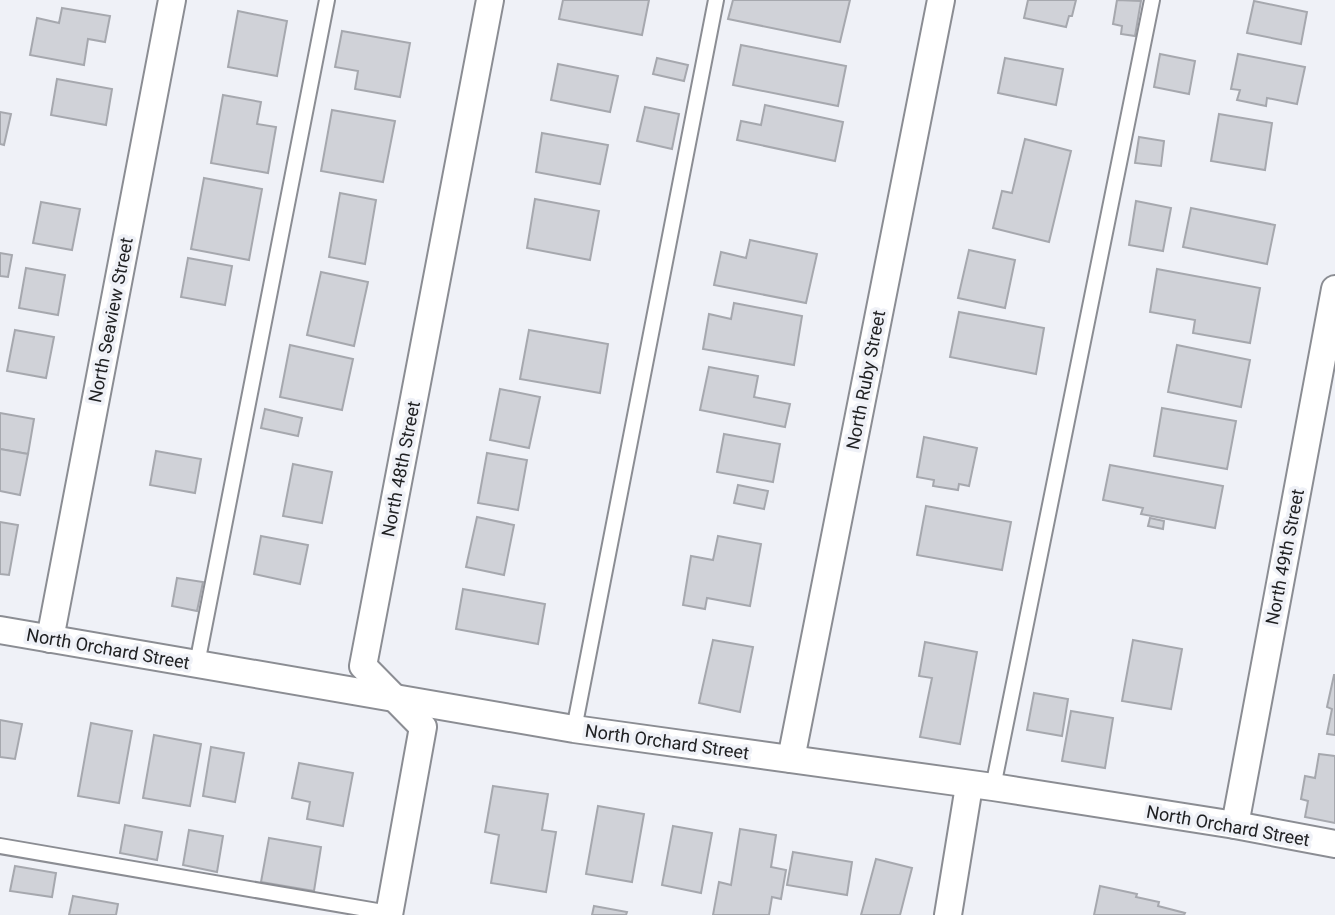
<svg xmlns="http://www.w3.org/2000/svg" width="1335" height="915" font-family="Roboto,sans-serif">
<rect width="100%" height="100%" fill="#eff1f7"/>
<g fill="#d0d2d8" stroke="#a6a8ae" stroke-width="2">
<polygon points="563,0 649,0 642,35 559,19"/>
<polygon points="733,0 850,0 840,42 728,19"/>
<polygon points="1028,0 1076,0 1072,16 1069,16 1066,27 1024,18"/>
<polygon points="1117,0 1141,1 1135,36 1121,34 1122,26 1113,24"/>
<polygon points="1254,1 1307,12 1301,44 1247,33"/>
<polygon points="62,8 110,16 105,42 88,39 84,65 30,55 37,18 59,23"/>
<polygon points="238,11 287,21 277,76 228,67"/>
<polygon points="342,31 410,43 400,97 355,89 358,71 335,67"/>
<polygon points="741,45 846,66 838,106 733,85"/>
<polygon points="1160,54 1195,61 1189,94 1154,87"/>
<polygon points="1238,54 1305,67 1297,104 1267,98 1266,106 1237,100 1240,90 1231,89"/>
<polygon points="657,58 688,65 684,81 653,74"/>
<polygon points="1005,58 1063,69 1056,105 998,93"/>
<polygon points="558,64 618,76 610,112 551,100"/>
<polygon points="57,79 112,89 106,125 51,115"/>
<polygon points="223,95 261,102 257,124 276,127 268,173 211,163"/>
<polygon points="765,105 843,122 835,161 737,140 741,121 761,125"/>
<polygon points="645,107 679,114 672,149 637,141"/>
<polygon points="332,110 395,121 383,182 321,171"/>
<polygon points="0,112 11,114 4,145 0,144"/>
<polygon points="1219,114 1272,123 1265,170 1211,161"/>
<polygon points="542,133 608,145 600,184 536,172"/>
<polygon points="1139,137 1164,141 1161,166 1135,163"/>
<polygon points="1025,139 1071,151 1049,242 993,228 1002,191 1012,193"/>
<polygon points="204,178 262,189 249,260 191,249"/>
<polygon points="340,193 376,200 365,264 329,257"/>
<polygon points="535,199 599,211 590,260 527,248"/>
<polygon points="1136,201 1171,208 1163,251 1129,245"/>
<polygon points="41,202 80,209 72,250 33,243"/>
<polygon points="1191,208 1275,225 1267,264 1183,247"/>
<polygon points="750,240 817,254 806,303 714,285 721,252 746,258"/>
<polygon points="969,250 1015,260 1005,308 958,298"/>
<polygon points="0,253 12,255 8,277 0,276"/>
<polygon points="188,258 232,266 225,305 181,297"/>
<polygon points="26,268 65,275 58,315 19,308"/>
<polygon points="1157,269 1260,288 1250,343 1193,333 1195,320 1150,312"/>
<polygon points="321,272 368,282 354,346 307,335"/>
<polygon points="734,303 802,316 794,365 703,349 709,314 731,319"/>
<polygon points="959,312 1044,328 1036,374 950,357"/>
<polygon points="15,330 54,337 46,378 7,371"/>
<polygon points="529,330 608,344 600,393 520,379"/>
<polygon points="290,345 353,359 342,410 280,397"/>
<polygon points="1177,345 1250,360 1241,407 1168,392"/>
<polygon points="709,367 758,376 754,397 790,404 785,427 700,410"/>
<polygon points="500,389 540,397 529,448 490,440"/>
<polygon points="1162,408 1236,421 1227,469 1154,456"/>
<polygon points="265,409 302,418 298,436 261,428"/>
<polygon points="0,413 34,419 28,454 0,449"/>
<polygon points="724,434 780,444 773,482 717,472"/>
<polygon points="924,437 977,448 969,486 959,484 958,490 933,486 934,480 917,477"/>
<polygon points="0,449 28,454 20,495 0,491"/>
<polygon points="156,451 201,459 195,493 150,485"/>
<polygon points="487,453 527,460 518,510 478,503"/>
<polygon points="293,464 332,472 322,523 283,516"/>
<polygon points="1110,465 1223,486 1215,528 1141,514 1143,508 1103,500"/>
<polygon points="738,485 768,491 764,509 734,503"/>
<polygon points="926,506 1011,522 1002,570 917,555"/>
<polygon points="477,517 514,525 504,575 466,567"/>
<polygon points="1150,518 1164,521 1163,529 1148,526"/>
<polygon points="0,522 18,525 9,575 0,574"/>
<polygon points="261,536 308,545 300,584 254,574"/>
<polygon points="718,536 761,544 750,606 707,598 705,609 683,605 691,556 713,560"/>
<polygon points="177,578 203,582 197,611 172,606"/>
<polygon points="463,589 545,604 538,644 456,629"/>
<polygon points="713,640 753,647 740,712 699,703"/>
<polygon points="1133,640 1182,649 1171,709 1122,701"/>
<polygon points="925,642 977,652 960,744 920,737 932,678 919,676"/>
<polygon points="1334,675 1335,675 1335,735 1327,734 1332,709 1327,707"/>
<polygon points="1034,693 1068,699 1062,736 1027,730"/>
<polygon points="1071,711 1113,718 1105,768 1062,761"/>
<polygon points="0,720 22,724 15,759 0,757"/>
<polygon points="91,723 132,731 119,803 78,796"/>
<polygon points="154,735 201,744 190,806 143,798"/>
<polygon points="211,747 244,753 235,802 203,796"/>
<polygon points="1319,754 1335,756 1335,823 1305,817 1308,801 1301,799 1305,776 1315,778"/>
<polygon points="299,763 353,773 343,826 307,819 310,802 292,798"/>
<polygon points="493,786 548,794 542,830 556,832 546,892 491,883 499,835 485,832"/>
<polygon points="598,806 644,814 632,882 586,874"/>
<polygon points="125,825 162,832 157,860 120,853"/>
<polygon points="673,826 712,833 701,893 662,885"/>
<polygon points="740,829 776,835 771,867 786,870 781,899 772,897 769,915 713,915 719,882 731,885"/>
<polygon points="189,830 223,836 217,872 183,865"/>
<polygon points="269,838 321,847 314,891 261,882"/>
<polygon points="793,852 852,862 847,895 787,885"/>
<polygon points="876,859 912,868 900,915 861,915"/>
<polygon points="15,866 56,873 52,897 10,891"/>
<polygon points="1100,886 1137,894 1136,897 1159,902 1158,906 1185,913 1184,915 1094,915"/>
<polygon points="73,896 118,904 116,915 69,915"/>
<polygon points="594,906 627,912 626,915 592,915"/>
</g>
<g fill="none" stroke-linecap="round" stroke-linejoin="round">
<defs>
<g id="lane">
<polyline points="197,664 327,0"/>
<polyline points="574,729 716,0"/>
<polyline points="993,787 1152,0"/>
<polyline points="0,846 389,913"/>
</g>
<g id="street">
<polyline points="0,630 574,729 993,787 1235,825 1335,844"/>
<polyline points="50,639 172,0"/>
<polyline points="791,759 941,0"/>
<polyline points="1235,825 1335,289"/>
<polyline points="389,915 423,727 363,666 490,0"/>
<polyline points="948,915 969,786"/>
</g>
</defs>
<use href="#lane" stroke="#8b8d93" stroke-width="18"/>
<use href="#street" stroke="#8b8d93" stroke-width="30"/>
<use href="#lane" stroke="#fff" stroke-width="14"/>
<use href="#street" stroke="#fff" stroke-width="26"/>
</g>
<g text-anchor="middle" stroke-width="7" stroke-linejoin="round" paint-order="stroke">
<g font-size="18" fill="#202123" stroke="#eff1f7">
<text transform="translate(111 320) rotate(-79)" y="6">North Seaview Street</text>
<text transform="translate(866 380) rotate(-79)" y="6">North Ruby Street</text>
<text transform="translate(401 469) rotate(-79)" y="6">North 48th Street</text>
<text transform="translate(1285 557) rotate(-79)" y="6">North 49th Street</text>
<text transform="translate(108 649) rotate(10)" y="6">North Orchard Street</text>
<text transform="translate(667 742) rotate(8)" y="6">North Orchard Street</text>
<text transform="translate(1228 826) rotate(10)" y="6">North Orchard Street</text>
</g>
</g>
</svg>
